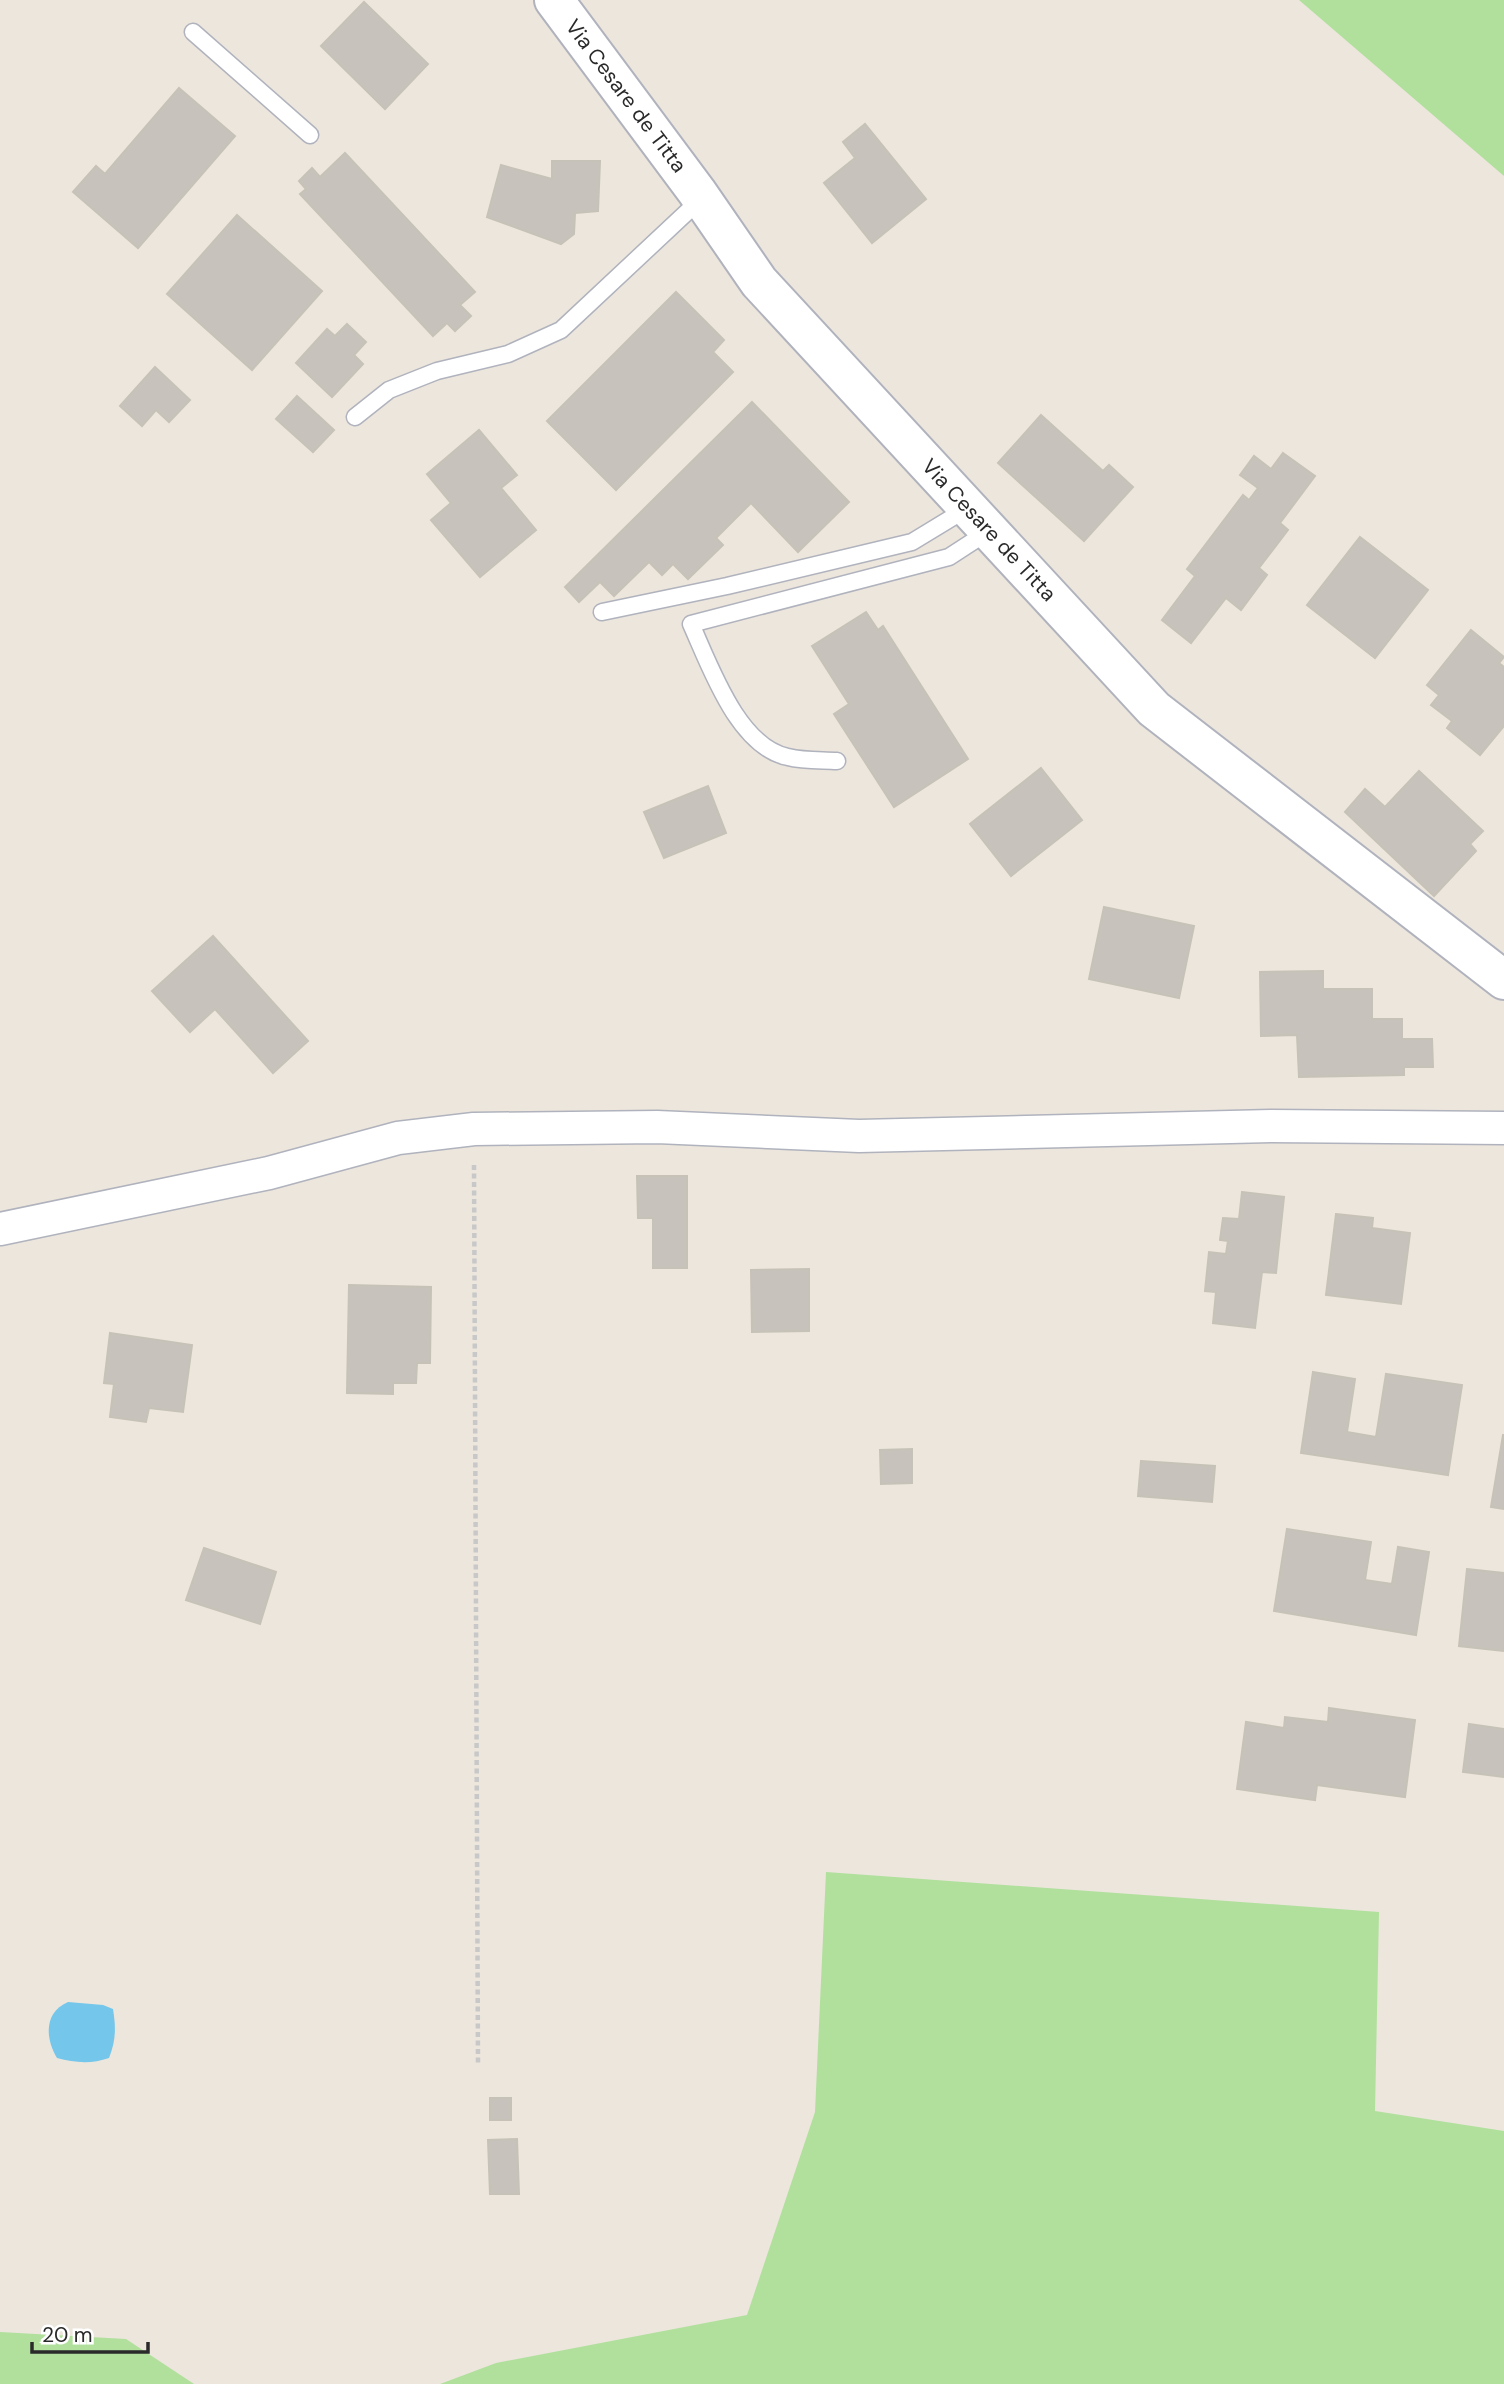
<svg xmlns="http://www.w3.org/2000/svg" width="1504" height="2384" font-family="'DM Sans',sans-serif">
<rect width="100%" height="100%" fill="#ece6dd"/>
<g fill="#b0e09c">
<polygon points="1299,0 1504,0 1504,176"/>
<polygon points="826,1872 1379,1912 1375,2111 1504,2131 1504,2384 440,2384 496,2363 747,2315 815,2112"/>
<polygon points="0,2332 126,2339 194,2384 0,2384"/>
</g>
<path fill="#74c6ea" d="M68,2002L103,2005L113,2009C116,2028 116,2040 109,2058C92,2064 75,2063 57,2058C45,2038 44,2012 68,2002Z"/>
<g fill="#c7c3bc" stroke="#c7c2b7" stroke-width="2">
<polygon points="364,2 428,64 385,109 321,46"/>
<polygon points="179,88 235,136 138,248 73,192 96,166 105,174"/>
<polygon points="865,124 926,199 872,243 824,183 855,158 843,142"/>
<polygon points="345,153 475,292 460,305 471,316 455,331 447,323 433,336 300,194 306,189 299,181 312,168 320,177"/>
<polygon points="552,161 600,161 598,211 575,213 574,234 561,244 487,217 501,165 552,179"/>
<polygon points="237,215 322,291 252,370 167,294"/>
<polygon points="676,292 724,340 713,352 733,372 616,490 547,421"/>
<polygon points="347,324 366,342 354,355 363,364 332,397 296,363 327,329 335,336"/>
<polygon points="155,367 190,400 169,422 156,410 142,426 120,406"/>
<polygon points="297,396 334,430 313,452 276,419"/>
<polygon points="752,402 849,502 798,552 751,503 716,538 723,545 688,579 673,564 662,575 649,562 614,596 600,582 579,602 565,587"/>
<polygon points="1041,415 1103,471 1109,465 1133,487 1084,541 998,463"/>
<polygon points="479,430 517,475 501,488 536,530 480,577 431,520 451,503 427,474"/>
<polygon points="1283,453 1315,476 1280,523 1288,530 1259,568 1267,575 1241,610 1226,598 1191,643 1162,620 1195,576 1187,569 1243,495 1249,500 1258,488 1240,475 1254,456 1271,469"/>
<polygon points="1360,537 1428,590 1375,658 1307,605"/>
<polygon points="866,612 878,630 883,626 968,759 894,807 834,714 849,704 812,646"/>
<polygon points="1471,630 1504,657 1499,663 1504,667 1504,726 1480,755 1447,728 1452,721 1431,705 1439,695 1427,685"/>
<polygon points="1041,768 1082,820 1011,876 970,824"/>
<polygon points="1419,771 1483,831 1470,844 1476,851 1434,896 1345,812 1365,789 1385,807"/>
<polygon points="708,786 726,833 664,858 644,812"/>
<polygon points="1104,907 1194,926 1179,998 1089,979"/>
<polygon points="213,936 308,1041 273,1073 215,1009 190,1032 152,991"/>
<polygon points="1323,971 1323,989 1372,989 1372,1019 1402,1019 1402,1039 1432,1039 1433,1067 1404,1067 1404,1075 1299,1077 1297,1035 1261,1036 1260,972"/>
<polygon points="637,1176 687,1176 687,1268 653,1268 653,1218 638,1218"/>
<polygon points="1242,1192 1284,1197 1276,1273 1262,1272 1255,1328 1213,1323 1216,1292 1205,1291 1209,1252 1226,1254 1228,1241 1220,1240 1223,1218 1239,1219"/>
<polygon points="1336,1214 1373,1218 1372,1228 1410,1233 1401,1304 1326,1295"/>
<polygon points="809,1269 809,1331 752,1332 751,1270"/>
<polygon points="349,1285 431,1287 430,1363 417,1363 416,1383 393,1383 393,1394 347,1393"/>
<polygon points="110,1333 192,1345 183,1412 149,1408 146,1422 110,1417 114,1384 104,1383"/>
<polygon points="1313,1372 1355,1379 1347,1432 1376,1437 1386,1374 1462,1385 1448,1475 1301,1453"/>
<polygon points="1503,1435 1504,1435 1504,1509 1491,1507"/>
<polygon points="912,1449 912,1483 881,1484 880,1450"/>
<polygon points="1141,1461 1215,1466 1212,1502 1138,1496"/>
<polygon points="1287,1529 1371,1542 1365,1580 1392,1584 1398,1547 1429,1552 1416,1635 1274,1611"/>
<polygon points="204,1548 276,1572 260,1624 186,1600"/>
<polygon points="1467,1569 1504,1573 1504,1651 1459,1646"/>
<polygon points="1329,1708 1415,1720 1405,1797 1317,1785 1315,1800 1237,1789 1246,1722 1284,1728 1285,1717 1328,1722"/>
<polygon points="1469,1724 1504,1729 1504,1777 1463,1772"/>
<rect x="490" y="2098" width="21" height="22"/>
<polygon points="517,2139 519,2194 490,2194 488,2140"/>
</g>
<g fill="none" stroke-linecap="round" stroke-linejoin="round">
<defs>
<g id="lane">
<polyline points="193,32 310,135"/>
<polyline points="355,417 389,390 437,371 508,354 561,330 702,198"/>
<polyline points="602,612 727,586 912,542 968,508"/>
<path d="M837,761C821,760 804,761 788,757C738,747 710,666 691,624L949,557L989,531"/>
</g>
<polyline id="street" points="0,1229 269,1173 398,1138 474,1129 657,1127 859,1136 1271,1126 1504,1128"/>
<polyline id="secondary" points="554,0 697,192 759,282 1154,709 1504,980"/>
</defs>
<use href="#lane" stroke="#b0b3bd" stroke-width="19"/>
<use href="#street" stroke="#b0b3bd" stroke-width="35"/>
<use href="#secondary" stroke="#b0b3bd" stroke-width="42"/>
<polyline stroke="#c8c8c8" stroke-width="4.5" stroke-dasharray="5 3.5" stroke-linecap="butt" points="474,1165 478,2063"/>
<use href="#lane" stroke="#fff" stroke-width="16"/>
<use href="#street" stroke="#fff" stroke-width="32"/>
<use href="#secondary" stroke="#fff" stroke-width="38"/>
</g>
<g text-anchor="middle" stroke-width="5" stroke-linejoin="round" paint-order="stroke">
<g font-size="21" fill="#2a2a2a" stroke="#fff">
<text transform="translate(626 96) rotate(53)" y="7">Via Cesare de Titta</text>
<text transform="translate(989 530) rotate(47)" y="7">Via Cesare de Titta</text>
</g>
</g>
<path d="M32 2342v10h116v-10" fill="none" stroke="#2a2a2a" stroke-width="3.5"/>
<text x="42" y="2342" font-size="21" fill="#2a2a2a" stroke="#ffffff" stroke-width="5" paint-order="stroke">20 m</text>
</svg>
